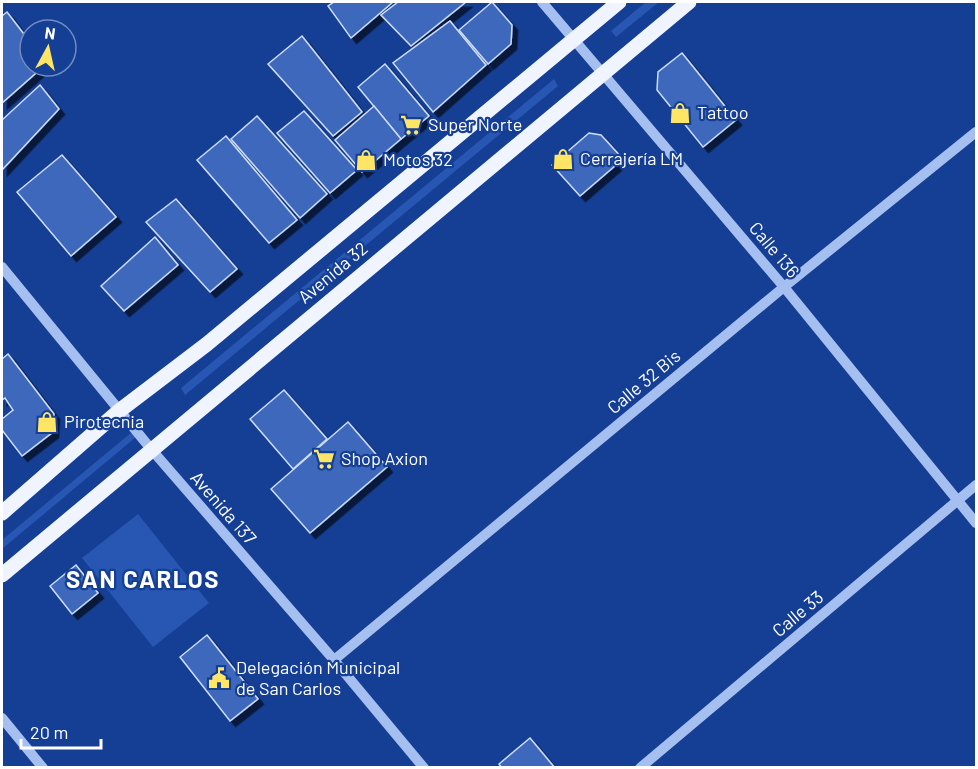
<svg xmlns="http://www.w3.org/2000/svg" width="978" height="769" font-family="Barlow,sans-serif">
<defs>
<filter id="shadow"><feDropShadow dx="5.5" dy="5.5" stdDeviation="0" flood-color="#0009"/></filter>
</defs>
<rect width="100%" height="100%" fill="#153e95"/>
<g fill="#2856b3">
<polygon points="646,2 659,2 616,37 611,31"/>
<polygon points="554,79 558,86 185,395 181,388"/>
<polygon points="132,432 136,437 2,549 2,540"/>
<polygon points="138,514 209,603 153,647 82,558"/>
</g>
<g fill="#3e67bc" stroke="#cdddfc" stroke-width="1.5" filter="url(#shadow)">
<polygon points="334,2 393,2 351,38 328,6"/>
<polygon points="398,2 466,2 411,46 381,15"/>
<polygon points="492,2 512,25 511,44 488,64 459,30"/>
<polygon points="7,12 30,42 30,66 44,66 2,103 2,16"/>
<polygon points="450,21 486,65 433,112 393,63"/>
<polygon points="302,36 362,112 333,136 268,64"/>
<polygon points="682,53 736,120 703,147 657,90 658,72"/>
<polygon points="385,64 429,116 401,139 358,87"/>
<polygon points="40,85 59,109 2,170 2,120"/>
<polygon points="374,106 401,139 362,172 335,140"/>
<polygon points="304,111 357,170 330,193 277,133"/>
<polygon points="257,116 327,194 300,218 231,139"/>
<polygon points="589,133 601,135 623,159 580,196 552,165"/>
<polygon points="226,136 297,220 269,243 197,160"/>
<polygon points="62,155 116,217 71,256 17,192"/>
<polygon points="176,199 237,269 210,292 146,222"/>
<polygon points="155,237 178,265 124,311 101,286"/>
<polygon points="8,354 54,414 53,432 22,456 2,430 2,419 13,410 5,398 2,400 2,359"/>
<polygon points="284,390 327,439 293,469 250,419"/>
<polygon points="348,422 387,467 310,533 271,489"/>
<polygon points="76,565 98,593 72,614 50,586"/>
<polygon points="207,635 258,699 230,721 180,657"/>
<polygon points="530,738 555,768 502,768 499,764"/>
</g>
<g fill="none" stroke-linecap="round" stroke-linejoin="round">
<g stroke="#a6bff1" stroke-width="10">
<polyline points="542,2 784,287 976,523"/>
<polyline points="2,267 151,449 334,660 424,768"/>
<polyline points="334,660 784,287 976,132"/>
<polyline points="2,718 43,768"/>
<polyline points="640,768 976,485"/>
</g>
<g stroke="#f0f4ff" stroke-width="15">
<polyline points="2,513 119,411 207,344 619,2"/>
<polyline points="2,575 689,2"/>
</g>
</g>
<defs>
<symbol id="shop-bare" viewBox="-9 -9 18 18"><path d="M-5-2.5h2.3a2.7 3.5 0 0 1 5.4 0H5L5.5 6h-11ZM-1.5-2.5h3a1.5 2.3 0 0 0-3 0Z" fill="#ffe566" stroke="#153e95" stroke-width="2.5" paint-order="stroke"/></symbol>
<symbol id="supermarket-bare" viewBox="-9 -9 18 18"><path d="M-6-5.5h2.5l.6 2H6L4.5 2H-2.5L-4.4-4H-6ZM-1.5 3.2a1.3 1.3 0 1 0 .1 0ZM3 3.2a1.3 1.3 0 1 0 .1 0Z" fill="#ffe566" stroke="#153e95" stroke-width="2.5" paint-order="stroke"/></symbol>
<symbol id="civic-bare" viewBox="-9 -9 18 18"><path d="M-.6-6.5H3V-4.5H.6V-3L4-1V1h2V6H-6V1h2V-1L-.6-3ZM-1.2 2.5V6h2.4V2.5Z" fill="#ffe566" stroke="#153e95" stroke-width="2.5" paint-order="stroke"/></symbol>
</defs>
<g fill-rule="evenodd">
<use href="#shop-bare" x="665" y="98" width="30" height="30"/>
<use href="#supermarket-bare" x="396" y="110" width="30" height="30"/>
<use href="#shop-bare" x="548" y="144" width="30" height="30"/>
<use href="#shop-bare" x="351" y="145" width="30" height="30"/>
<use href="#shop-bare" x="32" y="407" width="30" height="30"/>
<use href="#supermarket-bare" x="309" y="444" width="30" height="30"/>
<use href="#civic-bare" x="204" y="663" width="30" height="30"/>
</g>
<g text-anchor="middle" stroke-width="4.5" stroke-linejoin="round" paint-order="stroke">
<g font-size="18" fill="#fff" stroke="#153e95" text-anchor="start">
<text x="697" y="119">Tattoo</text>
<text x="428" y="131">Super Norte</text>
<text x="580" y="165">Cerrajería LM</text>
<text x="383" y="166">Motos 32</text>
<text x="64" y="428">Pirotecnia</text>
<text x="341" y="465">Shop Axion</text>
<text x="236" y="674">Delegación Municipal<tspan x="236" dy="21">de San Carlos</tspan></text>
</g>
<g font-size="18" fill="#fff" stroke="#153e95">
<text transform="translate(774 250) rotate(50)" y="6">Calle 136</text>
<text transform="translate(333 273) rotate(-40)" y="6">Avenida 32</text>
<text transform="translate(644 382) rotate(-40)" y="6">Calle 32 Bis</text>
<text transform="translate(223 508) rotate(49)" y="6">Avenida 137</text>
<text transform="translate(798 614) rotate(-40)" y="6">Calle 33</text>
</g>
<g font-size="24" font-weight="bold" letter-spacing="1.5" fill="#fff" stroke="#153e95">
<text x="143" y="588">SAN CARLOS</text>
</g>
</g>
<rect width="978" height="769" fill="none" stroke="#ffffff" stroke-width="6"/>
<g transform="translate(48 48) rotate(8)"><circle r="28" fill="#153e95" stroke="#738bbf" stroke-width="1.5"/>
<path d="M0-4.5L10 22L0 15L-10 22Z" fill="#ffe566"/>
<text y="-9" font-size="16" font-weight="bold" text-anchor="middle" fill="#ffffff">N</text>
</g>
<path d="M21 739v9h80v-9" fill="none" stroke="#ffffff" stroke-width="3"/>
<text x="30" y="739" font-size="18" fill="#ffffff" stroke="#153e95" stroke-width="4.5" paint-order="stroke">20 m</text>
</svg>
